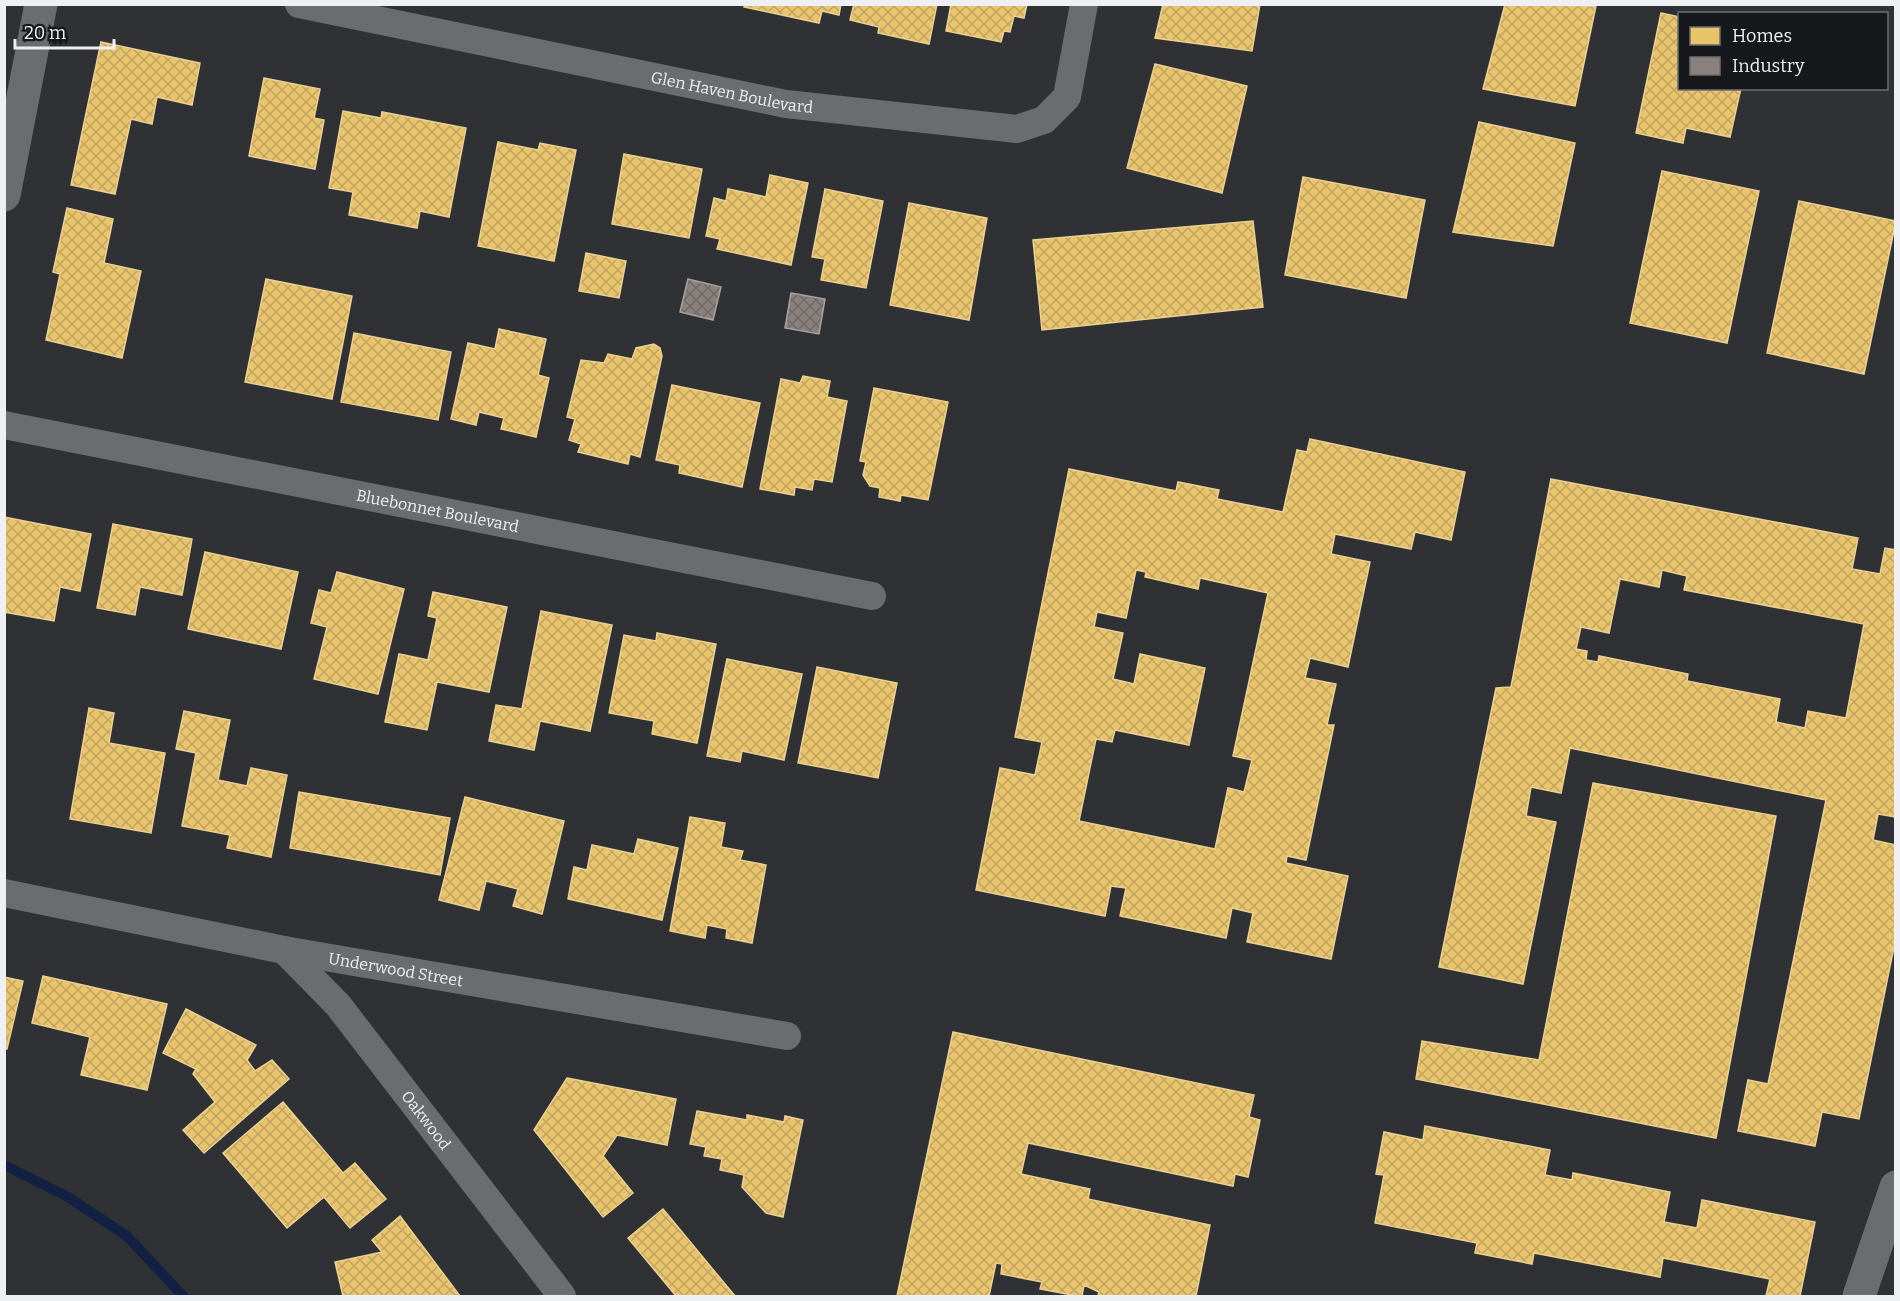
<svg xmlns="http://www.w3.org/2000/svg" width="1900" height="1301" font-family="Bitter,serif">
<defs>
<pattern id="homes-cross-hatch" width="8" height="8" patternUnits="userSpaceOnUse" patternTransform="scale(1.5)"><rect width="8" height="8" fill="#e9c46a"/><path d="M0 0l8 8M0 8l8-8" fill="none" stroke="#c0a562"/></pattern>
<pattern id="industry-cross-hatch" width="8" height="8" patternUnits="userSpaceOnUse" patternTransform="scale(1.5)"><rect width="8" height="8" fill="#8a817c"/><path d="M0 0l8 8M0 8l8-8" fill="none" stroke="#6f6a68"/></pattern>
</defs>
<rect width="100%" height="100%" fill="#303134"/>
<g fill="url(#homes-cross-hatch)" stroke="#ead193" stroke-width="1.5" fill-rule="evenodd">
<polygon points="745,4 841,4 839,15 822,11 819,23 744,7"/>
<polygon points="854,4 937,4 929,44 878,33 879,27 850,20"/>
<polygon points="951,4 1027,4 1024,18 1014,16 1010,32 1004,31 1001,42 946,31"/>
<polygon points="1163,4 1260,4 1252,51 1155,38"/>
<polygon points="1505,4 1596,6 1575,106 1483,89"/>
<polygon points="1661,13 1680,17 1680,88 1741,88 1730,137 1686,128 1683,143 1636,133"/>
<polygon points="101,42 200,63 192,105 157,97 152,124 131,119 115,194 71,185"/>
<polygon points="1155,64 1247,86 1222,193 1127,168"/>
<polygon points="264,78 320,89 314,118 324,120 315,169 249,156"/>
<polygon points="343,111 381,118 382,112 466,128 449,217 420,211 417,228 349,215 353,192 329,188"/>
<polygon points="1479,122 1575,143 1553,246 1453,232"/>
<polygon points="498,142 538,150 540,143 576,150 554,261 478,246"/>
<polygon points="624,154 702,169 689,238 612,224"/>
<polygon points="1662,171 1759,191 1727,343 1630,323"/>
<polygon points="770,175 808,183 791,265 717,249 720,239 706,236 714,198 726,201 728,189 766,197"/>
<polygon points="1303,177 1425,200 1406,298 1285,275"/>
<polygon points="825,189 883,201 866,288 821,280 825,259 812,257"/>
<polygon points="1799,201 1896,221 1864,374 1767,353"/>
<polygon points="909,203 987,218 969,320 890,305"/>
<polygon points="67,208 113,219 104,263 141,271 122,358 46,340 60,274 53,272"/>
<polygon points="1253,221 1263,307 1042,330 1033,240"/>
<polygon points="586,253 626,261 619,298 579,291"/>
<polygon points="266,279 352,296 332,399 245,382"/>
<polygon points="499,329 546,339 538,375 549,378 536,437 501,429 504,418 479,412 476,425 451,419 468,343 495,349"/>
<polygon points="354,333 451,352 438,420 341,402"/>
<polygon points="654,344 660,348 662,356 640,457 630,454 628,464 578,452 581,444 569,440 575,419 567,417 581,360 604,363 608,354 632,359 636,348"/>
<polygon points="803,376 830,381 827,397 847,401 832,482 814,479 812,490 795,487 794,495 760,489 781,379 800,383"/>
<polygon points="672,385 760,403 742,487 679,473 680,465 656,460"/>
<polygon points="874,388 948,402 928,500 901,495 900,501 879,497 880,488 870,486 863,475 866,462 860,461"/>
<path d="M1310,439L1465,472L1451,540L1415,532L1411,549L1335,534L1331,554L1370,562L1348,667L1310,658L1305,678L1336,684L1327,725H1334L1306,860L1287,856L1286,863L1348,876L1331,959L1247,942L1253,913L1232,908L1226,938L1120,916L1126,888L1111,886L1105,916L976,890L1000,768L1035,775L1042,742L1015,737L1069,469L1176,491L1178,482L1219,490L1217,499L1283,512L1297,450L1307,452ZM1136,570L1146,572L1145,577L1198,589L1200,578L1268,593L1233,756L1252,760L1244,792L1228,788L1215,849L1079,821L1096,739L1112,742L1115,730L1189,745L1205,668L1140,654L1134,684L1113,679L1123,633L1094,627L1097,612L1126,618Z"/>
<path d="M1551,479L1858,538L1852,569L1880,574L1885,548L1896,550V817L1878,814L1873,840L1896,845V937L1859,1119L1822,1112L1815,1146L1738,1131L1748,1080L1768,1084L1826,800L1570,748L1561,793L1531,787L1526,816L1556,822L1523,984L1439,967L1496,688L1511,687ZM1662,570L1687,576L1684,590L1864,624L1846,718L1808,711L1805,728L1776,722L1780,699L1687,681L1688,674L1599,656L1598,662L1586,660L1587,651L1576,649L1581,627L1609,633L1620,579L1659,587Z"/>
<polygon points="4,517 91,534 80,591 60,587 54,621 4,612"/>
<polygon points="113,524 192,539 182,595 140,587 135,615 97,608"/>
<polygon points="205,552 298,572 281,649 188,629"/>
<polygon points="337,572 404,589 378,694 314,679 327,627 311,623 319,590 331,593"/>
<polygon points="433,592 507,607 489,692 437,682 427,730 385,722 399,654 428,660 437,618 428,616"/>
<polygon points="541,611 612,625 590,731 540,721 534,750 489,741 496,705 522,709"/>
<polygon points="657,633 716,644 697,743 652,734 654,721 609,713 624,635 656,641"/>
<polygon points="727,659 802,674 784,760 742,751 740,762 707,756"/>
<polygon points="817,667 897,683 878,778 798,763"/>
<polygon points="89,708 114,713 109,743 165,753 151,833 70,819"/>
<polygon points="184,711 230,720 218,780 247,786 251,768 287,775 271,857 227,848 230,835 182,826 196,753 176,749"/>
<polygon points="1593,783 1776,816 1716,1138 1416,1079 1422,1041 1539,1060"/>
<polygon points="299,792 450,818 440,875 290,848"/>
<polygon points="465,797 564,821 542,914 513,906 518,889 486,881 479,910 439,900"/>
<polygon points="690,817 725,823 721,847 743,851 740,860 766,865 752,943 726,938 727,929 707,925 705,938 670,931"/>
<polygon points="638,839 678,848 662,920 568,899 574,867 587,870 592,845 634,854"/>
<polygon points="43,976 167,1004 147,1090 81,1075 90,1037 32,1023"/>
<polygon points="4,977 23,981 7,1049 4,1049"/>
<polygon points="186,1009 256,1045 247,1060 255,1071 272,1060 289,1079 204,1153 183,1130 215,1102 193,1074 196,1069 163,1053"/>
<polygon points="953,1032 1254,1095 1249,1117 1260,1120 1248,1177 1235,1174 1233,1186 1028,1143 1021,1174 1090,1189 1088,1199 1210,1225 1196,1296 1098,1296 1099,1292 1084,1285 1082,1296 1077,1296 1040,1289 1042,1282 1001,1274 1002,1264 996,1263 989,1296 897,1296"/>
<polygon points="567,1078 676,1099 667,1145 617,1135 603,1156 633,1193 603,1217 534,1130"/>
<polygon points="283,1102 343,1173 355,1163 386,1199 350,1228 324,1197 287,1228 223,1153"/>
<polygon points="697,1111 747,1120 747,1115 784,1122 785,1116 803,1120 783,1217 766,1213 742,1187 744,1175 720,1170 722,1159 704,1156 706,1147 690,1144"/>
<polygon points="1425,1126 1550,1150 1545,1175 1572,1180 1573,1173 1670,1192 1664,1222 1697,1228 1702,1200 1815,1222 1800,1296 1766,1296 1770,1279 1663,1258 1660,1277 1534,1253 1532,1264 1475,1253 1477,1243 1375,1223 1384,1175 1376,1174 1384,1132 1423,1140"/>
<polygon points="663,1209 735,1296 676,1296 628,1238"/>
<polygon points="400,1216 460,1296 343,1296 335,1262 382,1252 372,1240"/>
</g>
<g fill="url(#industry-cross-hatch)" stroke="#a8a2a0" stroke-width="1.5">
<polygon points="688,279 721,287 713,320 680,312"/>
<polygon points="791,293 825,299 819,334 785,328"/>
</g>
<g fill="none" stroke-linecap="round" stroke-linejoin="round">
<polyline stroke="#122043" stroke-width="10" points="4,1165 68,1197 127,1236 183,1296"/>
<g stroke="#6b6c6f" stroke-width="28">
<path id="s1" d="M299,4L786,104L1017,129L1044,120L1067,97L1084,4"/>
<path id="s2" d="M4,425L872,596"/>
<path id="s3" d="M4,893L284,950L787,1036"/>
<path id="s4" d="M284,950L338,1005L562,1296"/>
</g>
<g stroke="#6b6c6f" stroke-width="33">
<polyline points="4,195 41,4"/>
<polyline points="1859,1296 1896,1187"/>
</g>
</g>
<g text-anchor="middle" stroke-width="6" stroke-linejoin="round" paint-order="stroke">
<g font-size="16" fill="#eef0f4" stroke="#17181b">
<text dy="6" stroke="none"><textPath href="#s1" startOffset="442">Glen Haven Boulevard</textPath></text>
<text dy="6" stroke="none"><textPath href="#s2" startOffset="442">Bluebonnet Boulevard</textPath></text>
<text dy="6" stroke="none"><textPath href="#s3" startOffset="399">Underwood Street</textPath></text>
<text dy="6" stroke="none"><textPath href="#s4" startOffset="222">Oakwood</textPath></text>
</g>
</g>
<rect width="1900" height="1301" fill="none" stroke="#eef0f4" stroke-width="12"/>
<rect x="1678" y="12" width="210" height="78" fill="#17181b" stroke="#6d6e72" stroke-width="1.5"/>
<rect x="1690" y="27" width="30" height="18" fill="#e9c46a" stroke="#6d6e72" stroke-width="1.5"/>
<text x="1732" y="42" font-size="18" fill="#eef0f4">Homes</text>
<rect x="1690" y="57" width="30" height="18" fill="#8a817c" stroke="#6d6e72" stroke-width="1.5"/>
<text x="1732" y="72" font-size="18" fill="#eef0f4">Industry</text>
<path d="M15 39v9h99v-9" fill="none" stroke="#eef0f4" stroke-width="3"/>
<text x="24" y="39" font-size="18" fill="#eef0f4" stroke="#17181b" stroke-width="4.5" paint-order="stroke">20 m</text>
</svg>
